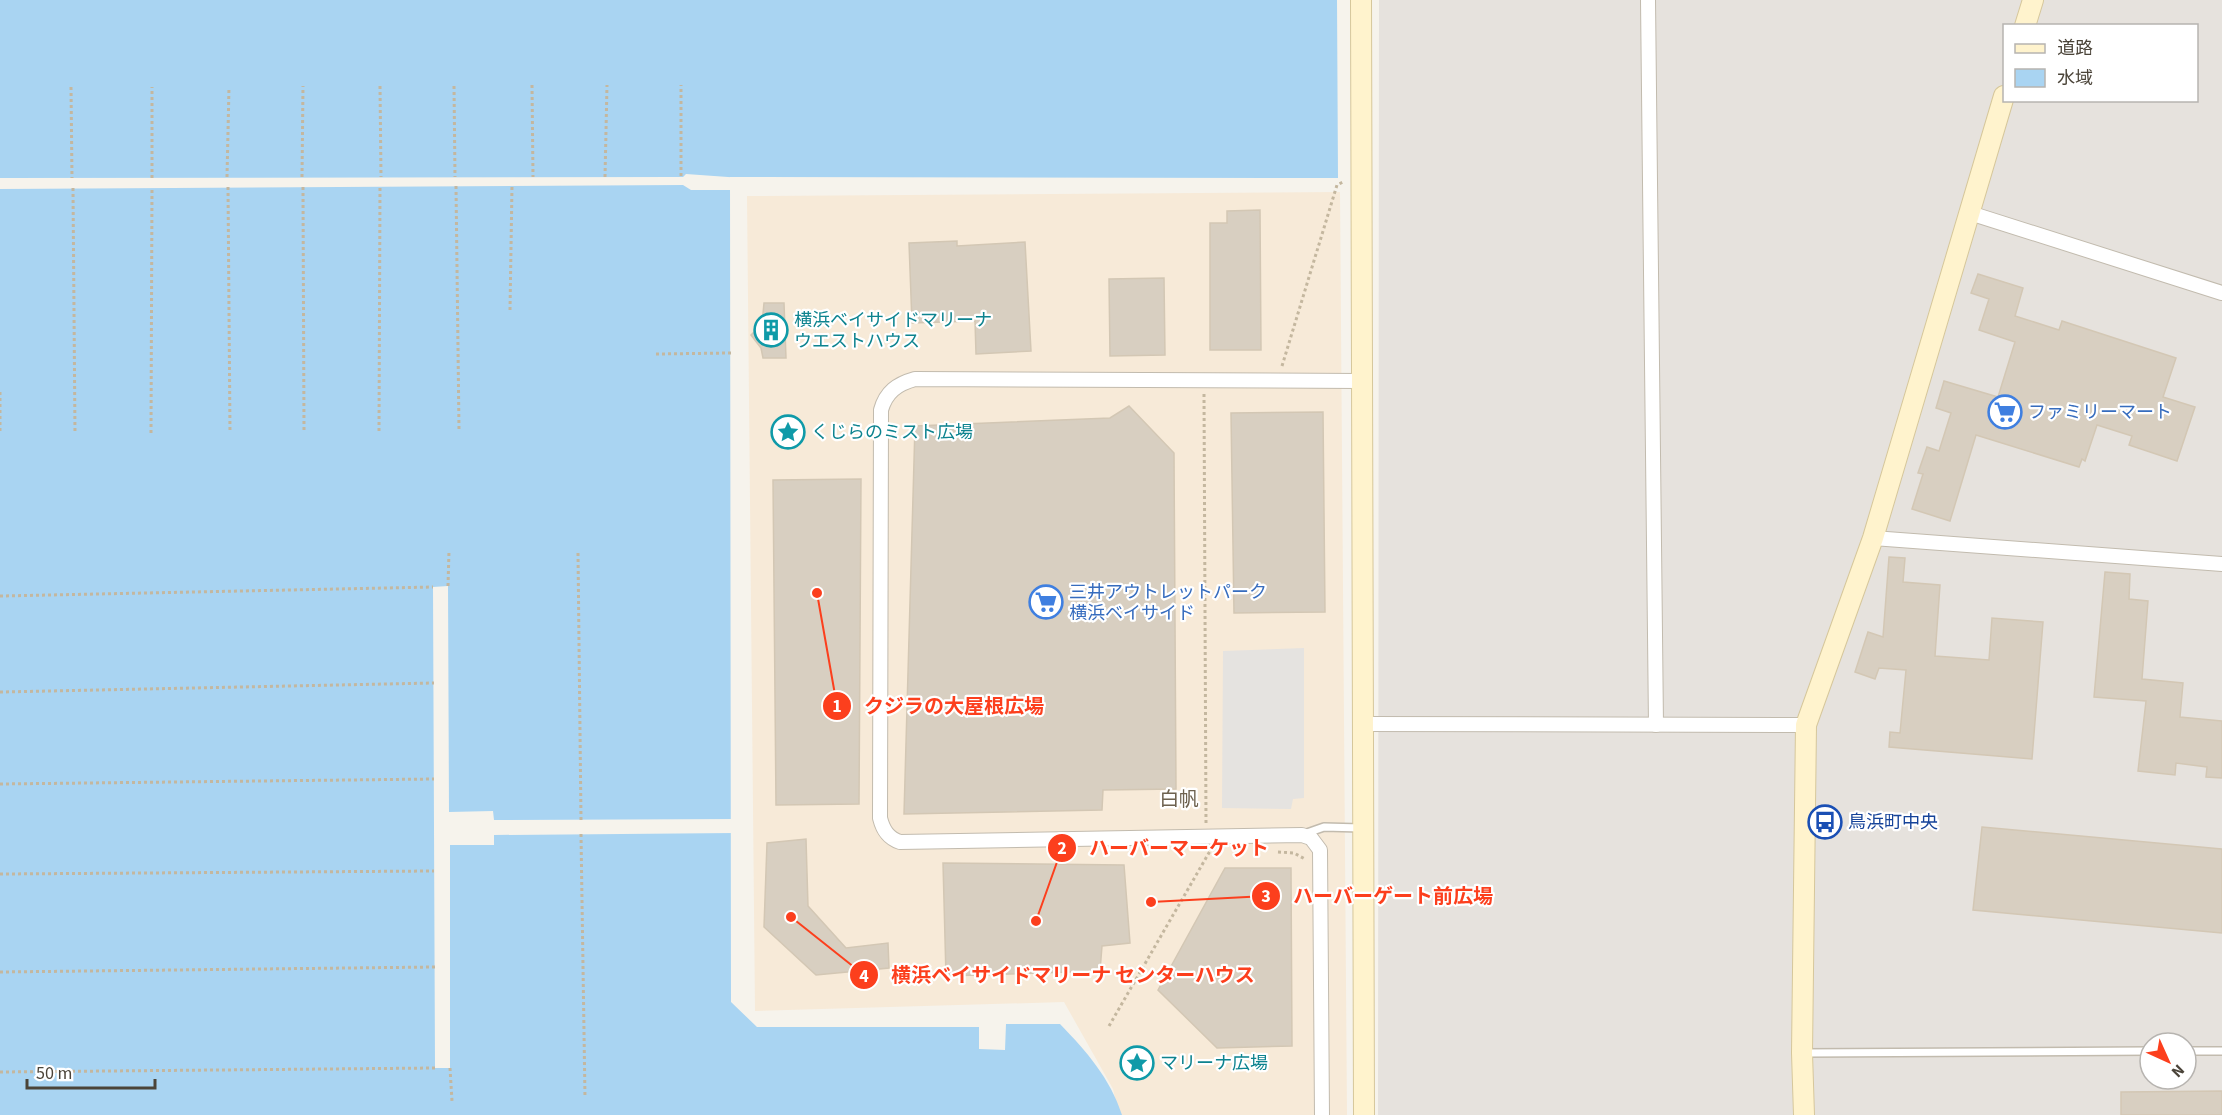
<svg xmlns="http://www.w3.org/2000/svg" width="2222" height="1115" font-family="'Source Sans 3','Noto Sans JP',sans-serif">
<rect width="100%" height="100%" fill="#f6f3ec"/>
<polygon fill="#f7ead8" points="1340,192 1347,1115 1119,1115 1113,1089 1064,1002 755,1011 747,196"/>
<path fill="#e6e2dd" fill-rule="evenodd" d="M1379,0H2222V1115H1378ZM2004,26H2196V100H2004ZM2150,1043H2186V1079H2150Z"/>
<polygon fill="#e5e3e0" points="1304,648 1304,798 1293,799 1291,809 1222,808 1223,651"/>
<path fill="#a9d4f2" d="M0,0H1337L1338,178L730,177L731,1002L757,1027H979V1049L1005,1050L1006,1024H1060C1087,1052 1110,1078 1122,1115H0Z"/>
<g fill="#f6f3ec">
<polygon points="686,174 742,178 733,180 733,190 691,190 683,185 0,189 0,178 683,177"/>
<polygon points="448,586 449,812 493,811 494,820 735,819 735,833 494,835 494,845 450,845 450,1068 435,1068 433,587"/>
</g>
<g fill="#d8cfc1" stroke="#d3c7b4" stroke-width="1.5">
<polygon points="1260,210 1261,350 1210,350 1210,223 1227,223 1227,211"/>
<polygon points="957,241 957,246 1025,242 1031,351 976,354 975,321 912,323 909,243"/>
<polygon points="1978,274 2023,288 2015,316 2059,330 2062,321 2176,358 2163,397 2195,407 2177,461 2129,445 2132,436 2097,425 2085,461 2082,459 2079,467 1976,435 1950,521 1912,509 1923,474 1918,473 1927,447 1939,451 1951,413 1936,408 1944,381 1998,397 2015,342 1979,330 1989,299 1971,293"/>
<polygon points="1164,278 1165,355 1110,356 1109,279"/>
<polygon points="764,303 784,303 786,358 763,358 761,348 751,335 762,324"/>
<polygon points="1129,406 1174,453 1176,789 1103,790 1102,810 904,814 915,426 1110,418"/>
<polygon points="1323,412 1325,612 1234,613 1231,413"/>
<polygon points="861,479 859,804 776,805 773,480"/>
<polygon points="1889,557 1905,558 1903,582 1940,585 1935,656 1989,660 1992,618 2043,622 2032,759 1889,747 1890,732 1900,733 1906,670 1879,668 1875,679 1855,672 1868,632 1883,637"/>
<polygon points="2105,572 2130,574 2129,599 2148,601 2142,679 2183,683 2180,717 2222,721 2222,778 2206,777 2207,767 2176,763 2175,775 2138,771 2146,701 2094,697"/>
<polygon points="1982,827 2222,849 2222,933 1973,910"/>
<polygon points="806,839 808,906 846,948 888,943 889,968 816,975 764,927 767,843"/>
<polygon points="943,863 1124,865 1130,943 1102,946 1100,971 946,976"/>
<polygon points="1225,868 1291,868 1292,1046 1217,1048 1158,990"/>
<polygon points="2222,1091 2222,1115 2121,1115 2121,1092"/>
</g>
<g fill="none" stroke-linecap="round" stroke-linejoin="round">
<defs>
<g id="lane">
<polyline points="1304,834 1324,827 1361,828"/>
<polyline points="2186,1051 2222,1051"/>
<polyline points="1805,1053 2150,1051"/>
</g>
<g id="street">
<polyline points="1648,0 1656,725"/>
<polyline points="1970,213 2222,293"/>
<polyline points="1873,538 2222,564"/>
<polyline points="1362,724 1806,725"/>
<path d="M1322,1115L1320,850L1311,838L1302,835L900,842C888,838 883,830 880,818L881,410C886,392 897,384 915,379L1360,381"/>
</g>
<g id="secondary">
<polyline points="1361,0 1364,1115"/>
<polyline points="2025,26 2033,0"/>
<polyline points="1804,1115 1802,1053 1806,725 1873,538 2004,96"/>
</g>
</defs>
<use href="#lane" stroke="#c2bbae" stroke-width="10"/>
<use href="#street" stroke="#c2bbae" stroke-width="16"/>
<use href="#secondary" stroke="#d6c79b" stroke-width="22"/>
<g stroke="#c4b79f" stroke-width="3" stroke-dasharray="3 3" stroke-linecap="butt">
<polyline points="532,85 533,177"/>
<polyline points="380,86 381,177"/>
<polyline points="454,86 455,177"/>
<polyline points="71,87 72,178"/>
<polyline points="681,176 681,85"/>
<polyline points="227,177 229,87"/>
<polyline points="302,177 303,86"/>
<polyline points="605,177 607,85"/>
<polyline points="152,178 152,87"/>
<polyline points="456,186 459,430"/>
<polyline points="228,187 230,432"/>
<polyline points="303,187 304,432"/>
<polyline points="73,188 75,434"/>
<polyline points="510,310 512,186"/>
<polyline points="656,354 731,353"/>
<polyline points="1282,366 1337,185 1343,182"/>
<polyline points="0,392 0,434"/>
<polyline points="1204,394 1206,823"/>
<polyline points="379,431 380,186"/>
<polyline points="151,433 152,188"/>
<polyline points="578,553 581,820"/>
<polyline points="448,586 449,551"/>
<polyline points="0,596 433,587"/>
<polyline points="0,692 434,683"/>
<polyline points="0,784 434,779"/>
<polyline points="581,834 585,1098"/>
<polyline points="1278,852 1294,853 1305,859"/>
<polyline points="0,874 434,871"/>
<polyline points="0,972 435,967"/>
<polyline points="1109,1026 1210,851"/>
<polyline points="450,1068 452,1101"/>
<polyline points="0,1072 435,1068"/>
</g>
<use href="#lane" stroke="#fff" stroke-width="7"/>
<use href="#street" stroke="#fff" stroke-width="14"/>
<use href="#secondary" stroke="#fff3cd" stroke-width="20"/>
</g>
<defs>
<symbol id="building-ring" viewBox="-11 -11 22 22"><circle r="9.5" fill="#fff" stroke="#0f9aa8" stroke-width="1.5"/><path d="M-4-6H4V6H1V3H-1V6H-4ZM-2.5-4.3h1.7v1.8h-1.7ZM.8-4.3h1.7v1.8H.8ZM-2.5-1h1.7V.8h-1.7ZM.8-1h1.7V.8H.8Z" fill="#0f9aa8"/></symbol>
<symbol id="supermarket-ring" viewBox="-11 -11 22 22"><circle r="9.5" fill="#fff" stroke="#3f7fe0" stroke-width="1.5"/><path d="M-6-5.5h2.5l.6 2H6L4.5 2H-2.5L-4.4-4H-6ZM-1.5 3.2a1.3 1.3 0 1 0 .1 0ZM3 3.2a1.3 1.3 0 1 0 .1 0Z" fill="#3f7fe0"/></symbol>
<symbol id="sight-ring" viewBox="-11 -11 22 22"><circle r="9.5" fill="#fff" stroke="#0f9aa8" stroke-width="1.5"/><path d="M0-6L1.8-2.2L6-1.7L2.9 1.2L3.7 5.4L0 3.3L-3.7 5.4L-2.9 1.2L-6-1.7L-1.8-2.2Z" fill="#0f9aa8"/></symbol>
<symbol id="bus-ring" viewBox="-11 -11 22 22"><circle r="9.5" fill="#fff" stroke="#1a4fb4" stroke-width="1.5"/><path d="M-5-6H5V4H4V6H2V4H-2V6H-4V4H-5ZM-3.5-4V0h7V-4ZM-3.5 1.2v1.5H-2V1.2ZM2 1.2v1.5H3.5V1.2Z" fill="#1a4fb4"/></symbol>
</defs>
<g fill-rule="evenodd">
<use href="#building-ring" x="752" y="311" width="38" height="38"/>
<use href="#supermarket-ring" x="1986" y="393" width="38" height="38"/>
<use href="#sight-ring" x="769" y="413" width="38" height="38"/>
<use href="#supermarket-ring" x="1027" y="583" width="38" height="38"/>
<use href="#bus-ring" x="1806" y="803" width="38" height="38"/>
<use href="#sight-ring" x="1118" y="1044" width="38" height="38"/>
</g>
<g text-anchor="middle" stroke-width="4.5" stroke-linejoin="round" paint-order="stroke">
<g font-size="18" fill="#0d838f" stroke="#fff" text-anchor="start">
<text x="794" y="326">横浜ベイサイドマリーナ<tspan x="794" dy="21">ウエストハウス</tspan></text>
<text x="811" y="438">くじらのミスト広場</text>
<text x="1160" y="1069">マリーナ広場</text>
</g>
<g font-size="18" fill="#366cbe" stroke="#fff" text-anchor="start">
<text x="2028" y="418">ファミリーマート</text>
<text x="1069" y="598">三井アウトレットパーク<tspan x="1069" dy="21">横浜ベイサイド</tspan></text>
</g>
<g font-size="18" fill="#164399" stroke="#fff" text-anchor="start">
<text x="1848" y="828">鳥浜町中央</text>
</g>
<g font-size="20" fill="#6e6250" stroke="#fff">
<text x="1179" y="806">白帆</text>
</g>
</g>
<path fill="none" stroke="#fc3f1d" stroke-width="2" d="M817 593L837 706M1036 921L1062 848M1151 902L1266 896M791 917L864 975"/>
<g fill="#fc3f1d" stroke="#fff" stroke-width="2">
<circle cx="817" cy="593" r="6"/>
<circle cx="1036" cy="921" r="6"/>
<circle cx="1151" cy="902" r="6"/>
<circle cx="791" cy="917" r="6"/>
<circle cx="837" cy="706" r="15"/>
<circle cx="1062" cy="848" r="15"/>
<circle cx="1266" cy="896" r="15"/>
<circle cx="864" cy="975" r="15"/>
</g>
<g font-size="18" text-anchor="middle" font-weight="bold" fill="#fff">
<text x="837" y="712">1</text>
<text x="1062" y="854">2</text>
<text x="1266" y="902">3</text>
<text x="864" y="982">4</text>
</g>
<g font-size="20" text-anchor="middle" font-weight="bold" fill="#fc3f1d" stroke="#fff" stroke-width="4.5" stroke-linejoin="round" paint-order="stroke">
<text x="954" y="713">クジラの大屋根広場</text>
<text x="1179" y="855">ハーバーマーケット</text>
<text x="1393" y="903">ハーバーゲート前広場</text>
<text x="1073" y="982">横浜ベイサイドマリーナ センターハウス</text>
</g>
<rect x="2003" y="24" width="195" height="78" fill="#ffffff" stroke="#b7b4b0" stroke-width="1.5"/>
<rect x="2015" y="44" width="30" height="9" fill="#fff3cd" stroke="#b7b4b0" stroke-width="1.5"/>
<text x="2057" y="54" font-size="18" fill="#4b4439">道路</text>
<rect x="2015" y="69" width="30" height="18" fill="#a9d4f2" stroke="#b7b4b0" stroke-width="1.5"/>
<text x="2057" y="84" font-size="18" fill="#4b4439">水域</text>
<g transform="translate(2168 1061) rotate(135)"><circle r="28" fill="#ffffff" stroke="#b7b4b0" stroke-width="1.5"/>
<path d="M0-4.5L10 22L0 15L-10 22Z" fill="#fc3f1d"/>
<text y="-9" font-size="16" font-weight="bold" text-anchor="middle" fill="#4b4439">N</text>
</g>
<path d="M27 1079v9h128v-9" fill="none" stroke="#4b4439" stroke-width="3"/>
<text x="36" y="1079" font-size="18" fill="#4b4439" stroke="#ffffff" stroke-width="4.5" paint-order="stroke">50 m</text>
</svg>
